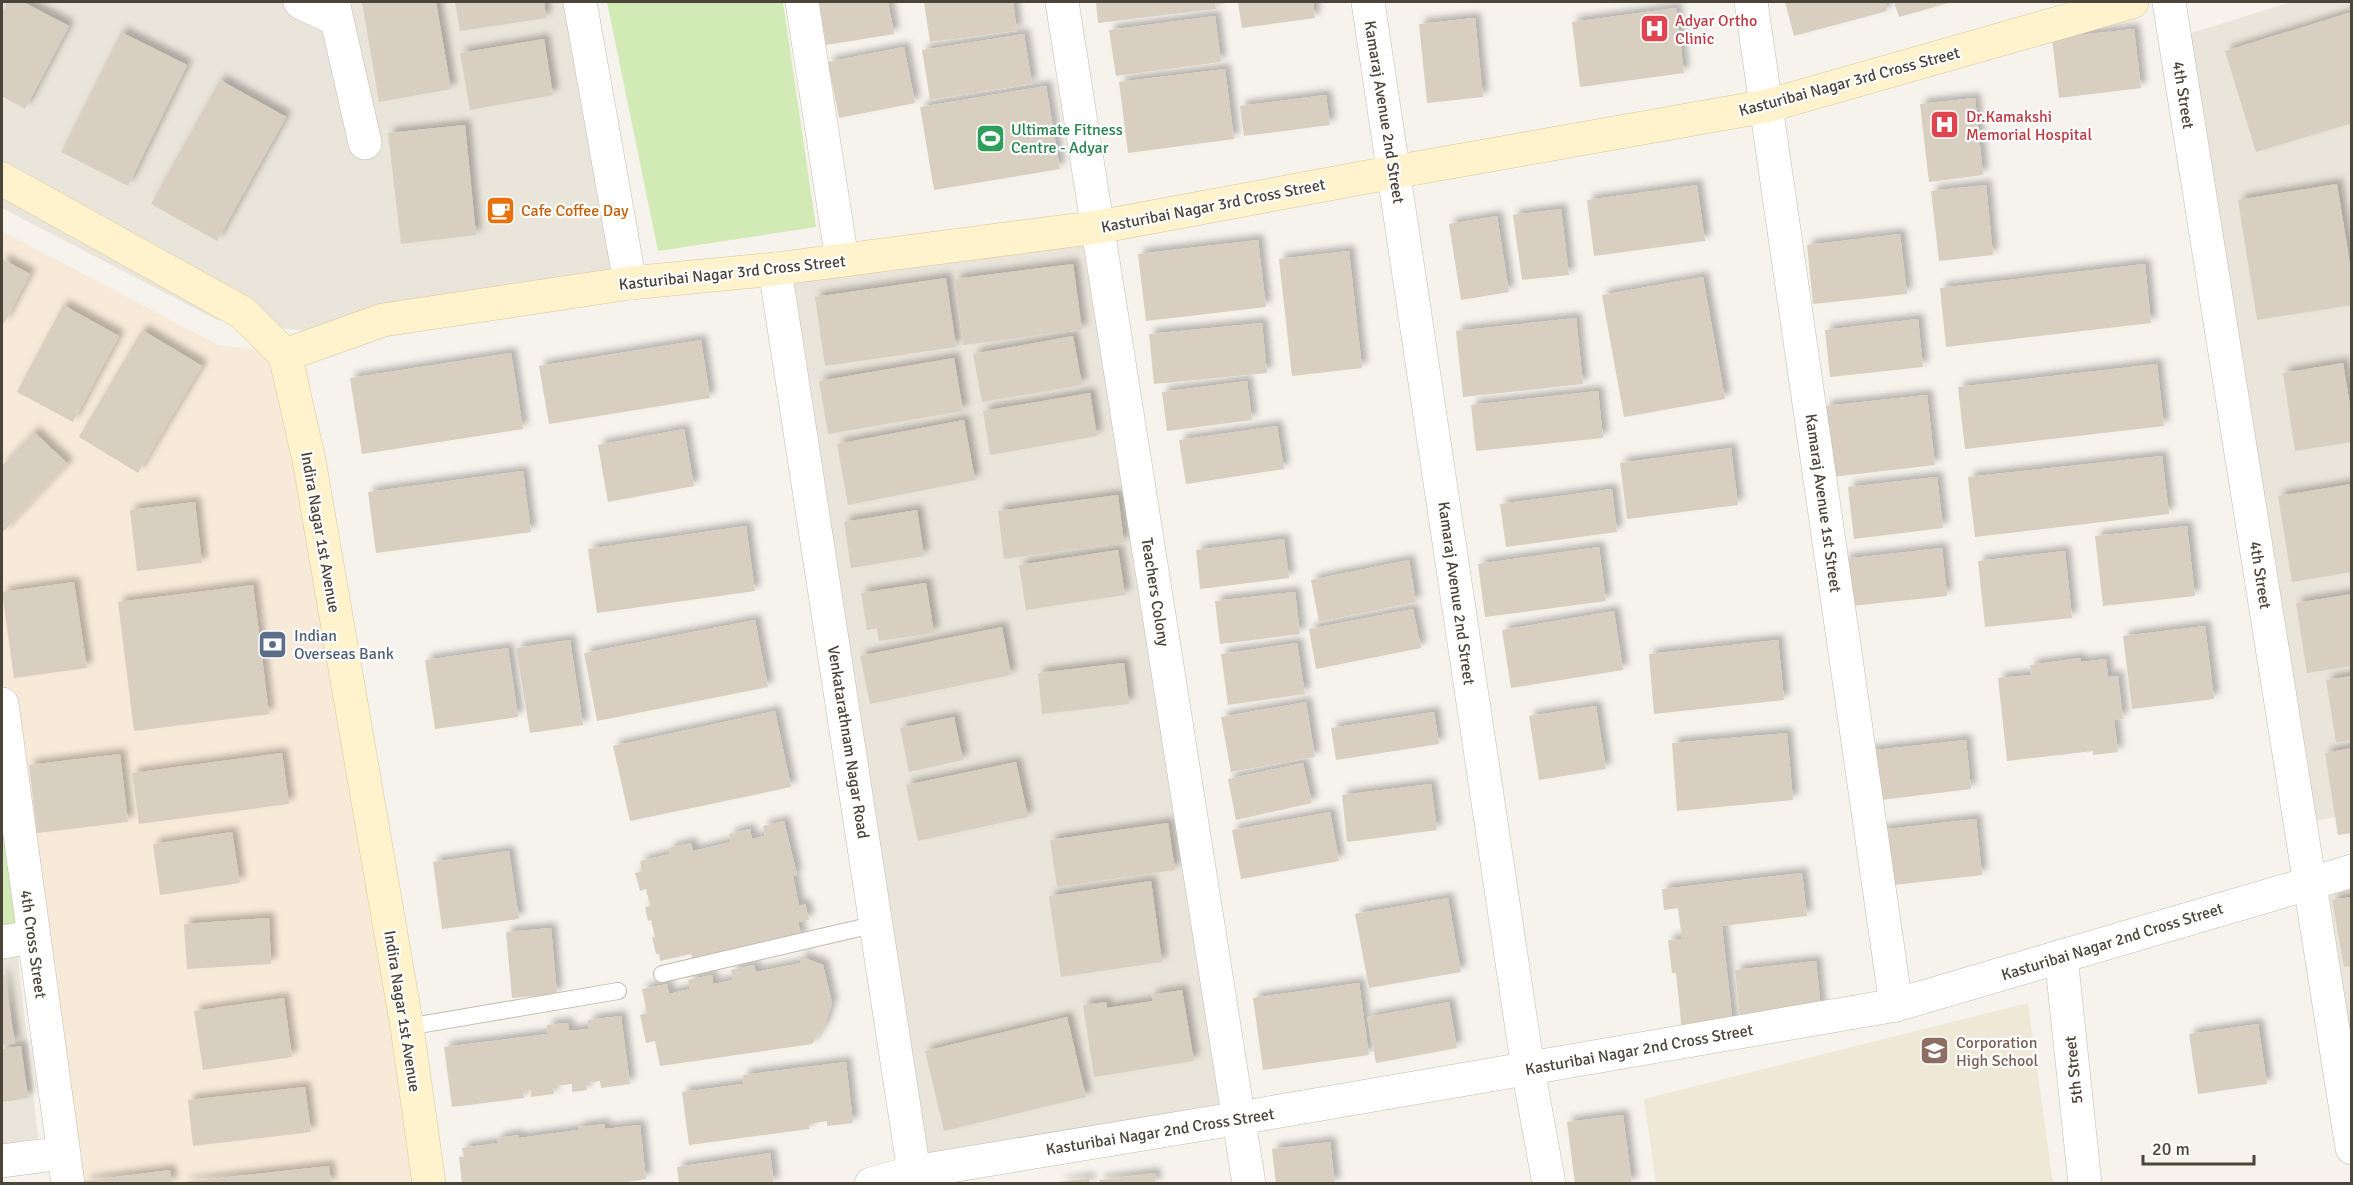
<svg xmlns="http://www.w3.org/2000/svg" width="2353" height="1185" font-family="Signika,sans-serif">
<defs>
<filter id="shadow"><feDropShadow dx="5.5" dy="-5.5" stdDeviation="3" flood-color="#0004"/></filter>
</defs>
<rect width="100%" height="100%" fill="#f6f3ec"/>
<g fill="#eae5da">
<polygon points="2,2 281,2 319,21 317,2 565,2 622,283 305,331 217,320 2,208"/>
<polygon points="2291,2 2351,2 2351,814 2310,822 2185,35"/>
<polygon points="1098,227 1237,1135 917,1178 775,272"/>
<polygon points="2351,868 2351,1108 2314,876"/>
<polygon points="18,957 42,1173 2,1178 2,959"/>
</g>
<polygon fill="#f7ead8" points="2,231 218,345 306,356 422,1183 70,1183 2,683"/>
<polygon fill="#efe8d6" points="2028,1003 2053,1183 1656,1183 1644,1099"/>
<g fill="#d2eab5">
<polygon points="607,2 783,2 816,227 658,251"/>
<polygon points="2,780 30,933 2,937"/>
</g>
<g fill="#d8cfc1" filter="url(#shadow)">
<polygon points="7,2 23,2 69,26 25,109 2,96 2,13"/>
<polygon points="362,2 436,2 451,89 379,102"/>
<polygon points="455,2 544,2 546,18 460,31"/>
<polygon points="819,2 888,2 894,34 826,45"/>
<polygon points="924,2 1013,2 1017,31 930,42"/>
<polygon points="1096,2 1215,2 1216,9 1098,23"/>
<polygon points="1238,2 1313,2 1315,18 1242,28"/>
<polygon points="1785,2 1885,2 1887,11 1794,36"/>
<polygon points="1894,2 1952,2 1899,17"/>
<polygon points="1676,8 1684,73 1580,87 1572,22"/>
<polygon points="2352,12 2352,123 2256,152 2225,51"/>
<polygon points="1215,16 1221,62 1116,76 1109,30"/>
<polygon points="1475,18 1483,97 1427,103 1419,24"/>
<polygon points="2134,29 2141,88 2059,98 2052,38"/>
<polygon points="121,32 187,65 128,186 61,152"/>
<polygon points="1024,34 1032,84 930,100 922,50"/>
<polygon points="544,39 553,95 470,110 460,53"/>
<polygon points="904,47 915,103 839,118 828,62"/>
<polygon points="1225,69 1234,139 1128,153 1119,82"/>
<polygon points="220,80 286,117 217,241 151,204"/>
<polygon points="1046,86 1060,169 934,190 920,107"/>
<polygon points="1326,95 1330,125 1244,136 1240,106"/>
<polygon points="1975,98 1983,175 1929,182 1920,104"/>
<polygon points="465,125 476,235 401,244 388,133"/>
<polygon points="2337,184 2352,277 2352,305 2257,320 2238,200"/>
<polygon points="1697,185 1705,241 1594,256 1587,200"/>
<polygon points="1986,185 1993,255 1939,261 1931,191"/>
<polygon points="1561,209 1569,275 1522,280 1513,215"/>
<polygon points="1497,216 1509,292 1461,300 1449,224"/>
<polygon points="1900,234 1907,294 1813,304 1807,245"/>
<polygon points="1258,240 1266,307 1146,321 1138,254"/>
<polygon points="1349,251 1362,368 1292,376 1279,259"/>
<polygon points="2,259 30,274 2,327"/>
<polygon points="1073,264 1082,330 963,345 955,279"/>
<polygon points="2145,264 2151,323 1946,347 1940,288"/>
<polygon points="1703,277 1725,399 1624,417 1602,295"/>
<polygon points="946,278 956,347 825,366 815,297"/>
<polygon points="63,305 119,336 73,422 17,392"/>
<polygon points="1576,318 1583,384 1463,397 1456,331"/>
<polygon points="1918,319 1923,367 1830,377 1825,330"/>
<polygon points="1262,323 1267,373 1154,384 1149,334"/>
<polygon points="142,330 202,366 138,473 79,437"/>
<polygon points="1073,336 1082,385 982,402 973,354"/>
<polygon points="701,340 710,398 549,424 539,366"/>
<polygon points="511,353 523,429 362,454 350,378"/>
<polygon points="954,358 963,411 828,434 819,381"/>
<polygon points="2343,363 2352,418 2352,442 2295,451 2283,373"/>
<polygon points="2157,364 2164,426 1965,449 1958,387"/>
<polygon points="1247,381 1252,420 1167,431 1162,392"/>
<polygon points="1598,391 1603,438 1476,451 1471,405"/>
<polygon points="1090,393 1097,436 990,455 983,411"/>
<polygon points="1927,395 1935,465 1832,477 1825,406"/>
<polygon points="964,420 975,480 848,505 837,444"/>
<polygon points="1277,426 1284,469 1186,484 1179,440"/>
<polygon points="684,429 694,486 608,502 598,445"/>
<polygon points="34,432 68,464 2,533 2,466"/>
<polygon points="1731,448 1738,505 1627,519 1620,463"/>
<polygon points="2162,456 2169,514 1975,537 1968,477"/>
<polygon points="523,471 531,532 376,553 368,492"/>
<polygon points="1937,477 1943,528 1854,539 1848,487"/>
<polygon points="2352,484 2352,572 2292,582 2278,496"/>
<polygon points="1612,489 1617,532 1506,547 1500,504"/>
<polygon points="1118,495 1124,543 1004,559 998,511"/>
<polygon points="195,502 202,563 137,571 130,510"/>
<polygon points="917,510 924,556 851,568 844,522"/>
<polygon points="746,526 755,591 597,613 588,549"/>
<polygon points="2187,526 2195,596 2103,606 2095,536"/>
<polygon points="1284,539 1289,578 1200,589 1196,550"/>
<polygon points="1599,547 1606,601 1485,617 1478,564"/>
<polygon points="1942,548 1947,596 1850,606 1844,559"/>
<polygon points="1118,550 1125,595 1026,610 1019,565"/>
<polygon points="2065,551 2072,618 1985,627 1978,561"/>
<polygon points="1409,560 1416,602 1319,622 1311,580"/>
<polygon points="74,582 87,668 14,678 2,592"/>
<polygon points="926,583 934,633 879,641 877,628 867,630 861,593"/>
<polygon points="253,585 269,714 134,731 118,602"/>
<polygon points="1295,592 1300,634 1220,644 1215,601"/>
<polygon points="2352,594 2352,666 2307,673 2296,603"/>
<polygon points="1413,609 1421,648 1316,669 1309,629"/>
<polygon points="1614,611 1623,670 1511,688 1502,630"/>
<polygon points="755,620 768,687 597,721 584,653"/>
<polygon points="2205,626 2214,699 2132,709 2123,636"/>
<polygon points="1002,627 1011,675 870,704 860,656"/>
<polygon points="570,640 583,725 530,733 516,648"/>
<polygon points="1778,640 1784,700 1654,714 1649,654"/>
<polygon points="1297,643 1305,694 1228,705 1221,654"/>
<polygon points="508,648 518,717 435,729 425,660"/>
<polygon points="2080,658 2081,662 2106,659 2108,677 2118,676 2123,719 2114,720 2118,752 2093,755 2093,751 2007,761 1998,678 2031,675 2030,665"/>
<polygon points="1124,663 1129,704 1042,714 1038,673"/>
<polygon points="2352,676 2352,740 2336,742 2326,680"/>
<polygon points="1306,702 1315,757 1231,772 1221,717"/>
<polygon points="1596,706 1606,769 1539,780 1529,716"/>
<polygon points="775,711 791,787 630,821 613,746"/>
<polygon points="1434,712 1439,744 1336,760 1331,728"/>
<polygon points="954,717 963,760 909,772 900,728"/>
<polygon points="1787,733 1793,800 1677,811 1672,743"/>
<polygon points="1966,740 1971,789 1872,801 1866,751"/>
<polygon points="2352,748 2352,833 2338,835 2325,753"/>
<polygon points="282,753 289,804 139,824 132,773"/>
<polygon points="120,754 128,822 37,833 29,765"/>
<polygon points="1016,762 1028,817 918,841 906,785"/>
<polygon points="1303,763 1312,803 1236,820 1228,779"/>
<polygon points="1431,784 1437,830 1347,842 1342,795"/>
<polygon points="1330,812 1339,861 1241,879 1232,830"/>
<polygon points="1976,819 1982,875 1885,886 1879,830"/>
<polygon points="784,821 797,875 793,876 799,906 805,904 809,920 798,922 802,938 694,963 691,954 660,961 659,954 656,954 652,937 655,937 651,920 648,921 645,907 650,906 646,889 640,891 635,873 642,871 640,861 670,854 669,848 691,843 693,851 731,842 729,834 750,829 752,839 765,836 763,826"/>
<polygon points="1168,823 1175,870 1057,887 1050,840"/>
<polygon points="232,832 240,883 160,895 153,844"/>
<polygon points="509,851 519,919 442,929 433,862"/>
<polygon points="1802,873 1807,916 1722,926 1733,1025 1682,1031 1676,973 1672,973 1668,940 1682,939 1678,908 1664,910 1662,889"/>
<polygon points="1151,881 1162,962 1061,977 1049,896"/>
<polygon points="2352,897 2352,966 2344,967 2332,900"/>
<polygon points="1448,898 1461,972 1369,988 1355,914"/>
<polygon points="269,918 271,964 187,969 184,924"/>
<polygon points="551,928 557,994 512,998 506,932"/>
<polygon points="799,956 823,965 832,1003 825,1024 812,1044 660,1066 655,1041 646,1043 640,1015 647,1013 642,989 667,984 669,994 690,989 688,980 712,975 713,984 733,980 731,970 754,965 756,972 801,963"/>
<polygon points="1816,961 1821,1010 1740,1019 1735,970"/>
<polygon points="2,974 4,974 15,1043 2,1045"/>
<polygon points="1359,983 1369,1055 1263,1070 1253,998"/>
<polygon points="1182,990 1194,1061 1094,1077 1083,1005 1106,1002 1107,1008 1153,1001 1151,995"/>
<polygon points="284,998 292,1057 203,1070 194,1011"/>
<polygon points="1449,1002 1457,1048 1376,1063 1367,1017"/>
<polygon points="621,1016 630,1084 601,1088 600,1081 586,1083 587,1090 572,1092 572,1084 553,1086 554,1094 531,1097 531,1090 523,1092 524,1098 452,1107 444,1047 548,1034 547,1025 568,1023 569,1031 589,1029 588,1020"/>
<polygon points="1067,1017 1086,1097 944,1131 925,1051"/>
<polygon points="2258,1024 2267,1084 2198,1094 2189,1034"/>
<polygon points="21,1046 28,1098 2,1102 2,1049"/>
<polygon points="846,1062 853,1123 827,1126 827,1121 809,1124 809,1129 689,1145 682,1092 744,1084 743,1075"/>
<polygon points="305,1087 311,1132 193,1146 188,1100"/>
<polygon points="1623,1115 1632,1184 1575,1184 1567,1122"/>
<polygon points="605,1124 605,1129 640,1125 646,1179 615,1184 462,1184 459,1157 464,1157 462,1148 498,1143 497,1138 519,1135 519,1138 578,1130 579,1127"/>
<polygon points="1330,1142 1335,1184 1276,1184 1272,1149"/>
<polygon points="770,1153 774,1184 679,1184 677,1167"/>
<polygon points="329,1166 331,1184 184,1184 184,1182"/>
<polygon points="170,1170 172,1184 85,1184 85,1181"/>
<polygon points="1155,1173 1156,1184 1100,1184 1099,1180"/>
<polygon points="1089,1178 1090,1184 1060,1184 1060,1182"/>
</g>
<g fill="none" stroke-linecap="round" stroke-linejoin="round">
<defs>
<g id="lane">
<polyline points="662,974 877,924"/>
<polyline points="407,1027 618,991"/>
</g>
<g id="street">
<polyline points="300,2 336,19"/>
<polyline points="333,2 365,143"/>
<polyline points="580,2 630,283"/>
<polyline points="802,2 842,260"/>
<polyline points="1062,2 1249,1184"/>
<polyline points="1368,2 1528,1069 1549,1184"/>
<polyline points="1751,2 1896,1005"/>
<polyline points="2169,2 2352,1148"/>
<polyline points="775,269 914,1172 871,1184"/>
<polyline points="2,704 68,1184"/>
<polyline points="2,942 33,937"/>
<polyline points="2061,956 2085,1184"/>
<polyline points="2,1161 63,1153"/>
<polyline points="914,1172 1240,1118 1896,1005 2352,871"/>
</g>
<g id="secondary">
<polyline points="2,179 243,313 285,355 309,460 407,1027 429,1184"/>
<polyline points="285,355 383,320 630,283 775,269 1098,227 1394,172 1767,106 2132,2"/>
</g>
</defs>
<use href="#lane" stroke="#c2bbae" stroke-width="18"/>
<use href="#street" stroke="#c2bbae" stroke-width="34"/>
<use href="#secondary" stroke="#d6c79b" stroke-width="34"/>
<use href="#lane" stroke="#fff" stroke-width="16"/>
<use href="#street" stroke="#fff" stroke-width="33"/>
<use href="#secondary" stroke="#fff3cd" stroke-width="33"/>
</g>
<defs>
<symbol id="hospital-square" viewBox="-11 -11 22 22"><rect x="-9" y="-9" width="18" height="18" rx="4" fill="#e0444e" stroke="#fff"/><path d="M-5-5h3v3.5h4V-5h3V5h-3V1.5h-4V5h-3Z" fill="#fff"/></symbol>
<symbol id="stadium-square" viewBox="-11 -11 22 22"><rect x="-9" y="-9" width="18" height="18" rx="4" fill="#2e9e5b" stroke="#fff"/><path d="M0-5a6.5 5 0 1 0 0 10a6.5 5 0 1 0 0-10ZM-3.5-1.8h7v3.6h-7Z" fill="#fff"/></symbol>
<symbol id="cafe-square" viewBox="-11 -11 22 22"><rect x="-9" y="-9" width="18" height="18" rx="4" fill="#e8710a" stroke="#fff"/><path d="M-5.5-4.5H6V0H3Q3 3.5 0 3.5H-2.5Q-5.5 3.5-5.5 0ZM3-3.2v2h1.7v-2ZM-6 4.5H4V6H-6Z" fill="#fff"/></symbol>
<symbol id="bank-square" viewBox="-11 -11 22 22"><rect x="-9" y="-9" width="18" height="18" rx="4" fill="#5c6f8a" stroke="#fff"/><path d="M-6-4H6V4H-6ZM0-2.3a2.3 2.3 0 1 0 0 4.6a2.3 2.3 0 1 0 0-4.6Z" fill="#fff"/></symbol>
<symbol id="school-square" viewBox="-11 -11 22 22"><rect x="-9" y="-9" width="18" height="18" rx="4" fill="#8d6e63" stroke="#fff"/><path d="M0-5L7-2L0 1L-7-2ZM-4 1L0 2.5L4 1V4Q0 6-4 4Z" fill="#fff"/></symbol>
</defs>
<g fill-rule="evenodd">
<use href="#hospital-square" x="1638" y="12" width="33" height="33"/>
<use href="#hospital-square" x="1928" y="108" width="33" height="33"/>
<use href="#stadium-square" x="974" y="122" width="33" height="33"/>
<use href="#cafe-square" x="484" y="194" width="33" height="33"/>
<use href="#bank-square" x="256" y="628" width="33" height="33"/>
<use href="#school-square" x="1918" y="1034" width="33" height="33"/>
</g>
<g text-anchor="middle" stroke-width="4.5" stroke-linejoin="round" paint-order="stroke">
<g font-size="16" fill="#be3a42" stroke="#fff" text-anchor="start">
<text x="1675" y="26">Adyar Ortho<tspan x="1675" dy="18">Clinic</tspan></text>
<text x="1966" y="122">Dr.Kamakshi<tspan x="1966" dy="18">Memorial Hospital</tspan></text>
</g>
<g font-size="16" fill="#4b4439" stroke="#fff">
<text transform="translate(1849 81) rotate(-15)" y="6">Kasturibai Nagar 3rd Cross Street</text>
<text transform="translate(2184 95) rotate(81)" y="6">4th Street</text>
<text transform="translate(1385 112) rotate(81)" y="6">Kamaraj Avenue 2nd Street</text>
<text transform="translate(1213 205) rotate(-11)" y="6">Kasturibai Nagar 3rd Cross Street</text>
<text transform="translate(732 272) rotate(-6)" y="6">Kasturibai Nagar 3rd Cross Street</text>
<text transform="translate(1824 503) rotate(82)" y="6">Kamaraj Avenue 1st Street</text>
<text transform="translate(321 532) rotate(80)" y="6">Indira Nagar 1st Avenue</text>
<text transform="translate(2261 575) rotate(81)" y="6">4th Street</text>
<text transform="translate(1156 592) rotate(81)" y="6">Teachers Colony</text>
<text transform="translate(1457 593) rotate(82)" y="6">Kamaraj Avenue 2nd Street</text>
<text transform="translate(849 742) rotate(81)" y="6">Venkatarathnam Nagar Road</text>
<text transform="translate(2112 941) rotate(-17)" y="6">Kasturibai Nagar 2nd Cross Street</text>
<text transform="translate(34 944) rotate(82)" y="6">4th Cross Street</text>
<text transform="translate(403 1011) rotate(81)" y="6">Indira Nagar 1st Avenue</text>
<text transform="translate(1639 1049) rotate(-10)" y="6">Kasturibai Nagar 2nd Cross Street</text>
<text transform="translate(2073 1070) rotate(-96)" y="6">5th Street</text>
<text transform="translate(1160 1131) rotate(-9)" y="6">Kasturibai Nagar 2nd Cross Street</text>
</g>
<g font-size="16" fill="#27864d" stroke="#fff" text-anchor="start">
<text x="1011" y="135">Ultimate Fitness<tspan x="1011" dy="18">Centre - Adyar</tspan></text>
</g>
<g font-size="16" fill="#c56008" stroke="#fff" text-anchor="start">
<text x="521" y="216">Cafe Coffee Day</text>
</g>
<g font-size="16" fill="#4e5e75" stroke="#fff" text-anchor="start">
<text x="294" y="641">Indian<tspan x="294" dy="18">Overseas Bank</tspan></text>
</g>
<g font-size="16" fill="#785e54" stroke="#fff" text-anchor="start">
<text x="1956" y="1048">Corporation<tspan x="1956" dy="18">High School</tspan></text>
</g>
</g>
<rect width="2353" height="1185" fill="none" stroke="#4b4439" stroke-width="6"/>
<path d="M2143 1155v9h111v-9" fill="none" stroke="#4b4439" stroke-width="3"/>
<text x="2152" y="1155" font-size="18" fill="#4b4439" stroke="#ffffff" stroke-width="4.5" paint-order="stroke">20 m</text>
</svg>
